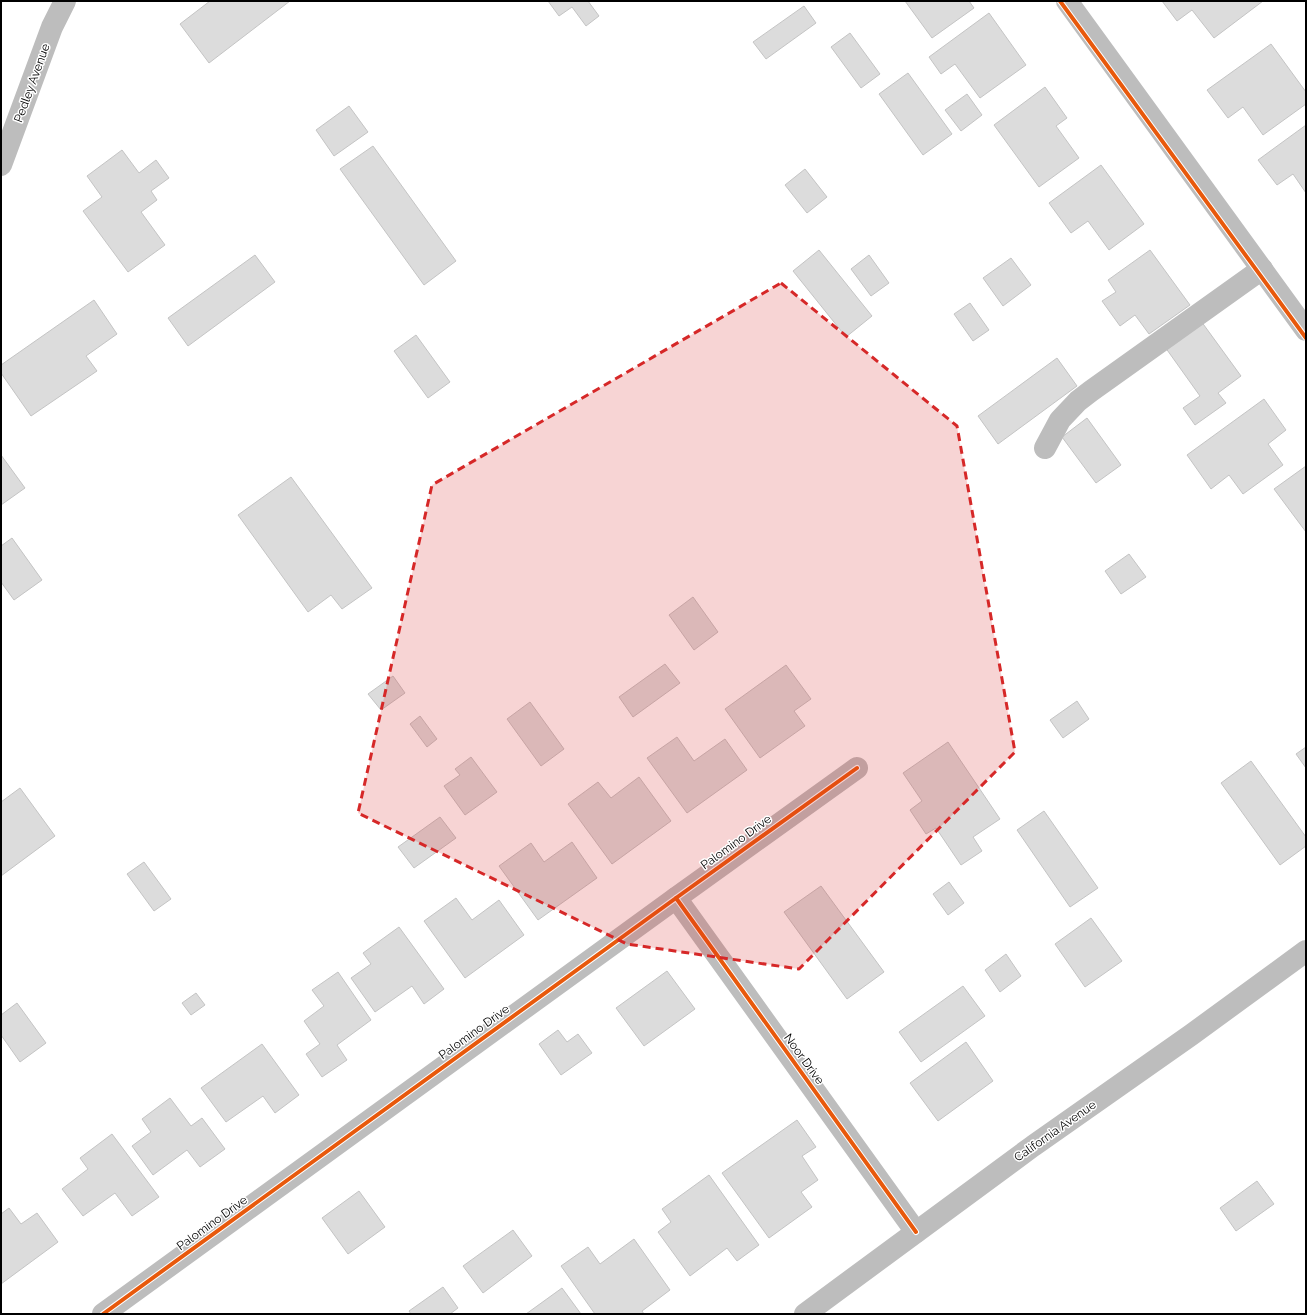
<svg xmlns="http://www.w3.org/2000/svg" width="1307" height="1315" font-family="Raleway,sans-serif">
<rect width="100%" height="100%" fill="#fff"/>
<g fill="#dcdcdc" stroke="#c4c4c4">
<polygon points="210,1 290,1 209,63 180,24"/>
<polygon points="548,1 588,1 599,16 586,26 572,7 559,16"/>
<polygon points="905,1 969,1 974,8 932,38"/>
<polygon points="1162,1 1263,1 1214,38 1192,10 1177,21"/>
<polygon points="804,6 816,23 766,59 753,42"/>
<polygon points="989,13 1026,65 980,98 955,64 941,74 929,57"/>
<polygon points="850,33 880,74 861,88 831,47"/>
<polygon points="1271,44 1306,92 1306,104 1263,135 1243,107 1228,118 1207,90"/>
<polygon points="908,73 952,134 923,155 879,94"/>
<polygon points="1045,87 1067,118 1056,126 1079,158 1039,187 994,125"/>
<polygon points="967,94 982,115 961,131 945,110"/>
<polygon points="349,106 368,132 334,156 316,130"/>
<polygon points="1306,125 1306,193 1293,174 1277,185 1258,160"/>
<polygon points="373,146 456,261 424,285 340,169"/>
<polygon points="122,150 139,173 156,160 169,178 151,191 157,200 141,212 165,245 128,272 83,211 102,197 87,176"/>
<polygon points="1101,165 1144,224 1109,250 1088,221 1071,233 1049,203"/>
<polygon points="805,169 827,197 807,213 785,185"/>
<polygon points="819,250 872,316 846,337 793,271"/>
<polygon points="1150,250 1190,305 1149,334 1135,315 1120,326 1102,301 1116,292 1108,280"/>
<polygon points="255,255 275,282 188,346 168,318"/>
<polygon points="869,255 889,283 871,296 851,269"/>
<polygon points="1011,258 1031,285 1003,306 983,278"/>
<polygon points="94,300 117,334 86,356 97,371 31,416 1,373 1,365"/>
<polygon points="970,303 989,330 973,341 954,314"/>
<polygon points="1201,321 1241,376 1218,393 1226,403 1195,425 1183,408 1200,396 1165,347"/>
<polygon points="416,335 450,382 428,398 394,351"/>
<polygon points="1057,358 1077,386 998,444 978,416"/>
<polygon points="1264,399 1286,430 1268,444 1283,465 1243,494 1229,475 1211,489 1187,455"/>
<polygon points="1087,418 1121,465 1096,483 1062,437"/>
<polygon points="1,455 25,488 1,505"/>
<polygon points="1306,466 1306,532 1274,489"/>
<polygon points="291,477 372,588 342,609 331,595 308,612 238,515"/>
<polygon points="12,538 42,580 14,600 1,582 1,546"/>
<polygon points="1129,554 1146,577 1121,594 1105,571"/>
<polygon points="693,597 718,632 694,650 669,615"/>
<polygon points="665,664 680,683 633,717 619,697"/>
<polygon points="786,665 811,699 794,711 805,726 760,758 725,709"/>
<polygon points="393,676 405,693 381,710 368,694"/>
<polygon points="1077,701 1089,719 1063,738 1050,720"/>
<polygon points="530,702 564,749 541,766 507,719"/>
<polygon points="420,716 437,739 427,747 410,724"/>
<polygon points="677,737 694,761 725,739 747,770 687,813 647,758"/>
<polygon points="948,742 1000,819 973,837 982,851 961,865 936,828 926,834 910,810 922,801 903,773"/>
<polygon points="1306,747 1306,768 1296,754"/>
<polygon points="471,757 497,792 465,815 444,786 460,775 455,769"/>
<polygon points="1251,761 1306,837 1306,846 1280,865 1221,783"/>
<polygon points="639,777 671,821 612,864 568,804 598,782 611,798"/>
<polygon points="20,788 55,836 1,876 1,802"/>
<polygon points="1044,811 1098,888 1070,907 1017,830"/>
<polygon points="440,817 456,838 414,868 398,847"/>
<polygon points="572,842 597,878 538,920 499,866 531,843 544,862"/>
<polygon points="144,862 171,899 154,911 127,874"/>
<polygon points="949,882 964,903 948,915 933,894"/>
<polygon points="821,886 884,972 847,999 784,912"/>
<polygon points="456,898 472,920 499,900 524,935 465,978 424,921"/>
<polygon points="1091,918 1122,961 1085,987 1055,944"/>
<polygon points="399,927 444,989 424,1004 412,986 375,1012 351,978 371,964 363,953"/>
<polygon points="1006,954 1021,976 1000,992 985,970"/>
<polygon points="667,971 695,1009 644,1046 616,1008"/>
<polygon points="338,972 371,1020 337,1045 347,1060 322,1077 306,1054 320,1044 304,1021 324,1006 312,990"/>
<polygon points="963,986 985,1016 921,1062 899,1032"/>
<polygon points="196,993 205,1005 191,1015 182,1003"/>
<polygon points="17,1003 46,1043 20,1062 1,1035 1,1015"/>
<polygon points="558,1030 567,1042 578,1034 592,1053 561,1075 539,1044"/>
<polygon points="966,1042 993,1081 938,1121 910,1083"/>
<polygon points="262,1044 299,1095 275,1113 263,1096 226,1122 201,1088"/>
<polygon points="170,1098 191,1126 202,1118 225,1149 200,1167 187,1150 153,1175 132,1146 151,1132 142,1119"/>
<polygon points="797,1120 816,1147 802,1156 818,1180 801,1192 812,1207 769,1238 722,1173"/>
<polygon points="112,1134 159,1197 132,1216 115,1193 83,1216 62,1189 88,1169 80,1158"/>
<polygon points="709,1175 759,1245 737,1261 727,1248 690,1276 658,1232 671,1222 662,1209"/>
<polygon points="1257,1181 1274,1204 1236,1231 1220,1208"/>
<polygon points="359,1191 385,1227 348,1254 322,1218"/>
<polygon points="9,1208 21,1224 37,1213 58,1242 1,1284 1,1214"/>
<polygon points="513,1230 532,1256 483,1293 463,1266"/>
<polygon points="634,1239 670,1290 642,1311 644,1314 595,1314 561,1266 588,1247 600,1264"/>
<polygon points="443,1287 458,1308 450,1314 411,1314 409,1311"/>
<polygon points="562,1288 581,1314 526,1314"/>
</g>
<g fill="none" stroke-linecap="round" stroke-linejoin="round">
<g stroke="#bdbdbd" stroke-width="22">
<polyline points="1067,1 1306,330"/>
<polyline points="1,165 52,27 65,1"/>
<polyline points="1045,448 1060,420 1078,401 1091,391 1262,269"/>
<polyline points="676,898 916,1232"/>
<polyline points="103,1314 676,898 857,768"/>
</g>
<polyline stroke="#bdbdbd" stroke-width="22" points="805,1314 1033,1146 1191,1035 1306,951"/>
<defs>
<g id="cycleway">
<polyline points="1060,1 1306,338"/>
<polyline points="676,898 916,1232"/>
<polyline points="103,1314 676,898 857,768"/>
</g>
</defs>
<use href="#cycleway" stroke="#fff" stroke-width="6"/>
<use href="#cycleway" stroke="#e8590c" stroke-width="4"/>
</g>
<path fill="#d62828" fill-opacity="0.2" stroke="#d62828" stroke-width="3" stroke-dasharray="8 5" stroke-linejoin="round" d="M781,283L957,426L1015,752L799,969L627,944L358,813L432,485Z"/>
<g text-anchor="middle" stroke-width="3" stroke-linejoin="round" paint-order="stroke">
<g font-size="12" fill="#000" stroke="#fff">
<text transform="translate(32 83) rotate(-70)" y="4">Pedley Avenue</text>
<text transform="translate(736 842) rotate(-36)" y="4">Palomino Drive</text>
<text transform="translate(474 1032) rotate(-36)" y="4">Palomino Drive</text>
<text transform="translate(804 1059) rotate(54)" y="4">Noor Drive</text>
<text transform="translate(1055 1131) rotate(-35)" y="4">California Avenue</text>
<text transform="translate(212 1223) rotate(-36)" y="4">Palomino Drive</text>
</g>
</g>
<rect width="1307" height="1315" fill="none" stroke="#000000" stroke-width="4"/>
</svg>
